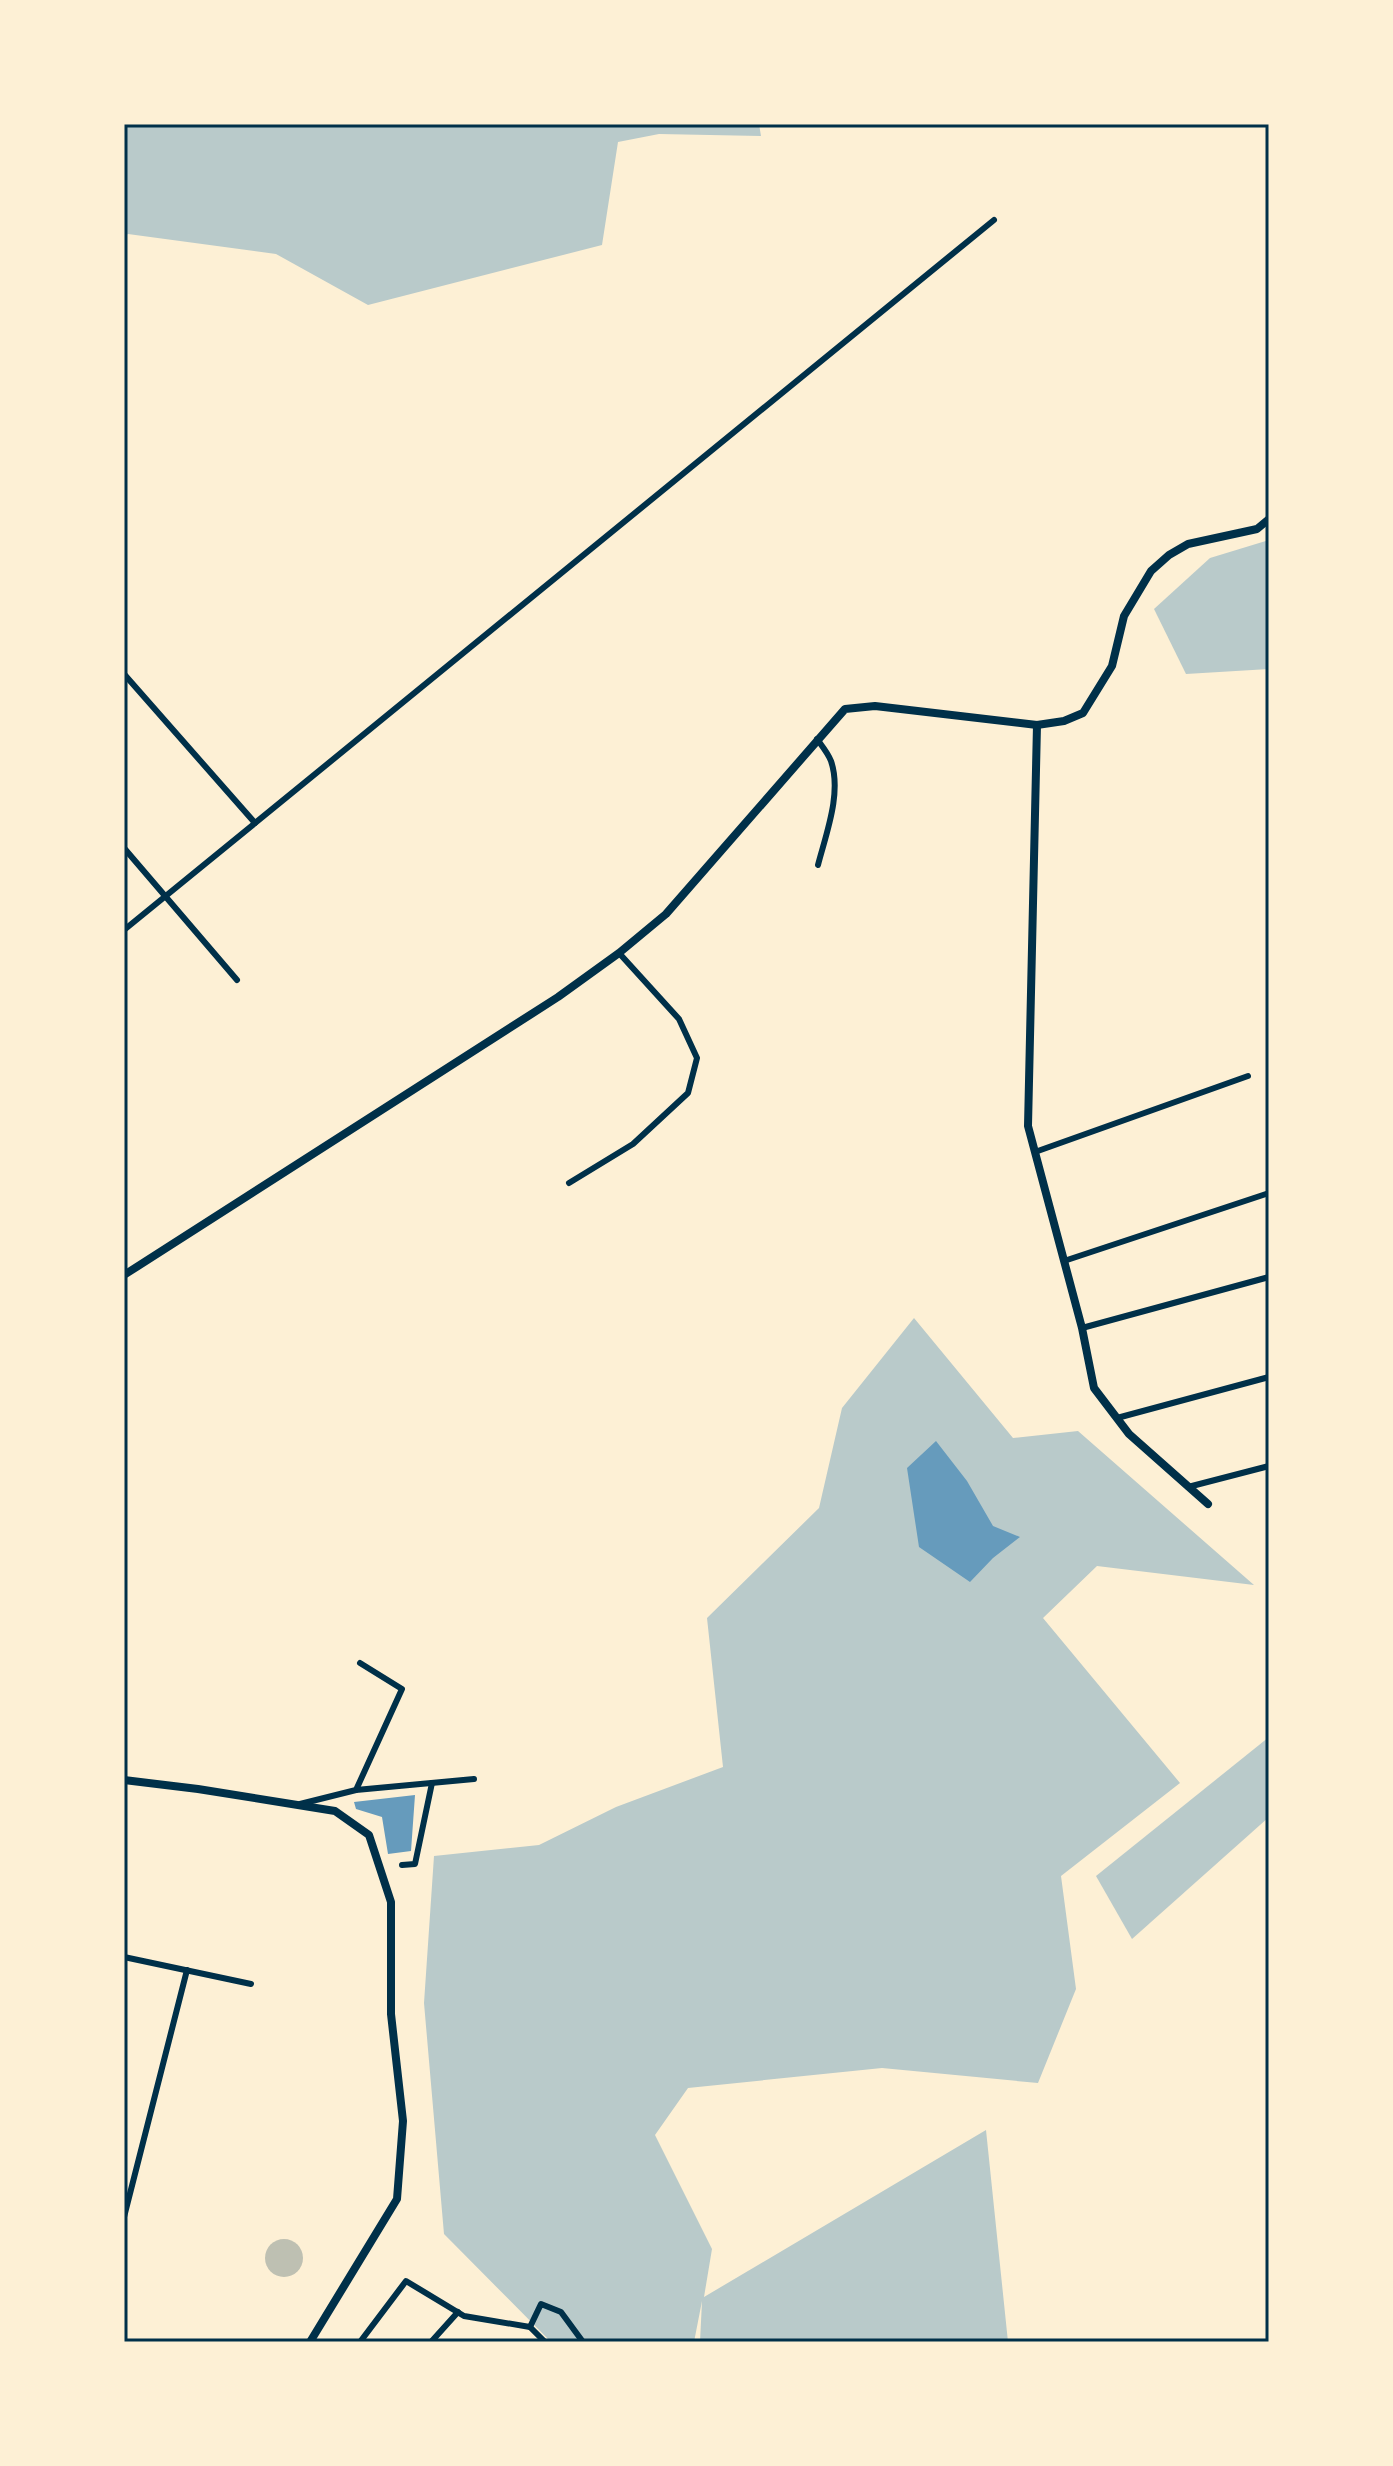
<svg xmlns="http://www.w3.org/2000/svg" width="1393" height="2466" font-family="Lora,serif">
<rect width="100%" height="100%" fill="#fdf0d5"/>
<g fill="#b9caca">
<polygon points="124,124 759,124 761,136 659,134 618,142 602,245 368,305 276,254 128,234 124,236"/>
<polygon points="1269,540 1269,669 1186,674 1154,609 1210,558"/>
<polygon points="914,1318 1013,1438 1078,1431 1254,1585 1097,1566 1043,1618 1180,1783 1061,1876 1076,1989 1038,2083 882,2068 688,2088 655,2135 712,2249 704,2297 986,2130 1008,2342 700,2342 702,2301 694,2342 551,2342 444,2234 424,2003 434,1856 539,1845 616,1807 723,1767 707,1618 819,1508 842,1408"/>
<polygon points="1269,1737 1269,1817 1132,1939 1096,1876"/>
</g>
<g fill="#669bbc">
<polygon points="936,1441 967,1481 993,1526 1020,1537 993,1558 970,1582 919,1547 907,1468"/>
<polygon points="415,1795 411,1851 388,1854 382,1817 356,1809 354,1802"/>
</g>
<circle fill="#bec0b2" cx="284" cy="2258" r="19"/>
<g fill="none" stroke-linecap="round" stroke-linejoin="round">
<g stroke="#003049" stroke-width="6">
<polyline points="124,674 255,823"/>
<path d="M817,739C822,746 828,753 831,761C842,793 826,834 818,865"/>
<polyline points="124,848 237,980"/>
<polyline points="124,930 994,220"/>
<polyline points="1035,1152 1248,1076"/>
<polyline points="569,1183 633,1144 688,1093 697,1058 679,1019 619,953"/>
<polyline points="1064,1261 1269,1193"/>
<polyline points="1082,1328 1269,1277"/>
<polyline points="1117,1418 1269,1377"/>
<polyline points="1188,1487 1269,1466"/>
<polyline points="356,1790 474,1779"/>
<polyline points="300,1804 356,1790 402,1689 360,1663"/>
<polyline points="402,1865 415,1864 432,1783"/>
<polyline points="124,1957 251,1984"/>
<polyline points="124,2217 187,1970"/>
<polyline points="530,2327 541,2304 561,2312 583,2342"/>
<polyline points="360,2342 406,2281 464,2316 530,2327 545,2342"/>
<polyline points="431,2342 458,2312"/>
</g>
<g stroke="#003049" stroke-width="8">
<polyline points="1037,725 1028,1126 1082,1328 1094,1388 1129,1434 1208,1504"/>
<polyline points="124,1275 558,997 619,953 666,914 845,709 875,706 1037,725 1064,721 1083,713 1112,666 1124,616 1151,571 1169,555 1188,544 1257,529 1269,519"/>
<polyline points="124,1780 198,1789 335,1811 369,1835 391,1902 391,2014 403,2121 397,2199 310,2342"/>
</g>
</g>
<rect width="1393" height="2466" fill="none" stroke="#fdf0d5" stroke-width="252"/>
<rect x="126" y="126" width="1141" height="2214" fill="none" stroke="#003049" stroke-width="3"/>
</svg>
